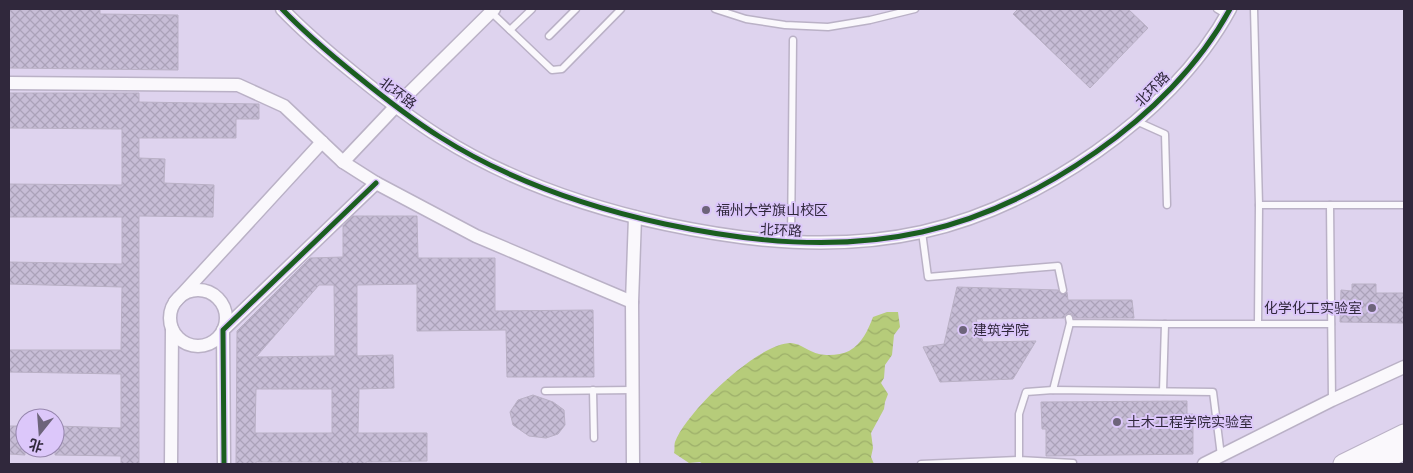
<svg xmlns="http://www.w3.org/2000/svg" width="1413" height="473" font-family="Roboto,'Noto Sans SC',sans-serif">
<defs>
<pattern id="water-waves" width="16" height="10" patternUnits="userSpaceOnUse" patternTransform="scale(1.25)"><rect width="16" height="10" fill="#b6cc7a"/><path d="M0 5q4-4 8 0t8 0" fill="none" stroke="#9daf6a"/></pattern>
<pattern id="building-cross-hatch" width="8" height="8" patternUnits="userSpaceOnUse" patternTransform="scale(1.25)"><rect width="8" height="8" fill="#c7bdd6"/><path d="M0 0l8 8M0 8l8-8" fill="none" stroke="#aba2b9"/></pattern>
</defs>
<rect width="100%" height="100%" fill="#ded3ee"/>
<path fill="url(#water-waves)" d="M887,312H898L900,327L894,335L892,355L885,365L884,378L881,383L888,394L885,402L884,409L871,433L873,448L871,457L874,464H703L700,462L689,463L674,453C675,450 674,445 675,442C686,412 758,343 791,343C802,344 809,352 819,354C828,356 841,355 849,351C862,344 868,330 873,317Z"/>
<g fill="url(#building-cross-hatch)" stroke="#b9b0c5" fill-rule="evenodd">
<polygon points="9,9 100,9 100,14 178,15 178,70 9,68"/>
<polygon points="1018,9 1128,9 1148,28 1090,88 1013,14"/>
<polygon points="9,93 139,93 139,102 259,104 259,119 236,119 236,138 139,138 139,158 165,159 164,183 214,185 213,217 139,216 139,464 121,464 121,456 55,455 55,426 121,428 121,374 9,372 9,350 121,350 122,287 9,284 9,262 122,264 122,217 9,217 9,184 122,185 122,129 9,128"/>
<path d="M353,216H417L418,258H495V311L593,310L594,377H507L506,330L417,331V284L357,285V356L393,355L394,388L359,389L358,433H427V461L366,462V464H338V462H256V464H236L237,331L310,258L343,257V226ZM319,285H334L335,356L256,357ZM256,389H332V433H255Z"/>
<polygon points="1352,284 1376,284 1376,293 1404,293 1404,323 1340,322 1341,290 1352,291"/>
<polygon points="957,287 1058,290 1062,295 1067,292 1068,300 1132,300 1134,318 1074,318 1072,314 1069,313 1065,315 1064,318 976,319 983,342 1036,341 1013,379 940,382 923,347 944,344"/>
<polygon points="533,395 553,402 564,410 565,425 558,434 546,438 529,436 513,425 510,412 518,400"/>
<polygon points="1187,401 1187,414 1193,414 1193,454 1046,456 1046,429 1042,429 1041,402"/>
<polygon points="9,426 25,426 25,455 9,454"/>
</g>
<g fill="none" stroke-linecap="round" stroke-linejoin="round">
<defs>
<g id="lane">
<polyline points="715,9 746,19 785,25 828,27 870,20 915,9"/>
<polyline points="1217,9 1227,15"/>
<polyline points="1254,9 1259,205 1258,323"/>
<polyline points="491,12 552,70 562,69 621,9"/>
<polyline points="510,30 532,9"/>
<polyline points="549,36 576,9"/>
<polyline points="1136,121 1165,134 1167,205"/>
<polyline points="1259,205 1404,205"/>
<polyline points="1330,205 1332,400"/>
<polyline points="922,232 928,277 1058,266 1063,290"/>
<polyline points="791,242 793,40"/>
<polyline points="1069,318 1070,323 1165,324"/>
<polyline points="593,390 594,438"/>
<polyline points="1053,390 1070,323"/>
<polyline points="545,391 633,390"/>
<polyline points="1163,391 1165,324 1331,324"/>
<polyline points="921,464 1019,460"/>
<polyline points="1073,464 1073,463 1019,460 1019,414 1026,392 1053,390 1213,392 1221,456"/>
</g>
<g id="street">
<path d="M282,9C305,33 330,54 356,75C383,97 411,119 440,137C508,180 587,207 665,224C750,242 836,251 922,232C985,218 1043,189 1096,152C1149,115 1199,66 1230,9"/>
<polyline points="9,83 238,85 284,106 343,162 376,183 476,236 632,302"/>
<polyline points="343,162 396,106 494,9"/>
<circle cx="198" cy="318" r="28"/>
<polyline points="175,302 322,142"/>
<polyline points="171,464 172,329"/>
<polyline points="224,464 223,330 376,183"/>
<polyline points="633,464 632,302 635,217"/>
<polyline points="1204,464 1332,400 1404,367"/>
</g>
<g id="secondary">
<polyline points="1343,464 1404,434"/>
<polyline points="1376,464 1404,450"/>
</g>
</defs>
<use href="#lane" stroke="#bab1c6" stroke-width="9"/>
<use href="#street" stroke="#bab1c6" stroke-width="15"/>
<use href="#secondary" stroke="#bab1c6" stroke-width="21"/>
<use href="#lane" stroke="#faf8fc" stroke-width="6"/>
<use href="#street" stroke="#faf8fc" stroke-width="12"/>
<use href="#secondary" stroke="#faf8fc" stroke-width="19"/>
<defs>
<g id="cycleway">
<path d="M282,9C305,33 330,54 356,75C383,97 411,119 440,137C508,180 587,207 665,224C750,242 836,251 922,232C985,218 1043,189 1096,152C1149,115 1199,66 1230,9"/>
<polyline points="224,464 223,330 376,183"/>
</g>
</defs>
<use href="#cycleway" stroke="#dcc7fa" stroke-width="8"/>
<use href="#cycleway" stroke="#1b5e20" stroke-width="5"/>
</g>
<g fill="#6d647a" stroke="#dcc7fa" stroke-width="2">
<circle cx="706" cy="210" r="5"/>
<circle cx="1372" cy="308" r="5"/>
<circle cx="963" cy="330" r="5"/>
<circle cx="1117" cy="422" r="5"/>
</g>
<g text-anchor="middle" stroke-width="4" stroke-linejoin="round" paint-order="stroke">
<g font-size="14" fill="#30283c" stroke="#dcc7fa">
<text transform="translate(1152 89) rotate(-45)" y="5">北环路</text>
<text transform="translate(398 93) rotate(37)" y="5">北环路</text>
<text transform="translate(781 230) rotate(3)" y="5">北环路</text>
</g>
<g font-size="14" fill="#30283c" stroke="#dcc7fa" text-anchor="start">
<text x="716" y="215">福州大学旗山校区</text>
<text x="1362" y="313" text-anchor="end">化学化工实验室</text>
<text x="973" y="335">建筑学院</text>
<text x="1127" y="427">土木工程学院实验室</text>
</g>
</g>
<rect width="1413" height="473" fill="none" stroke="#30283c" stroke-width="20"/>
<g transform="translate(40 433) rotate(197)"><circle r="24" fill="#dcc7fa" stroke="#9787ae"/>
<path d="M0-4L9 19L0 12L-9 19Z" fill="#6d647a"/>
<text y="-8" font-size="14" font-weight="bold" text-anchor="middle" fill="#30283c">北</text>
</g>
</svg>
